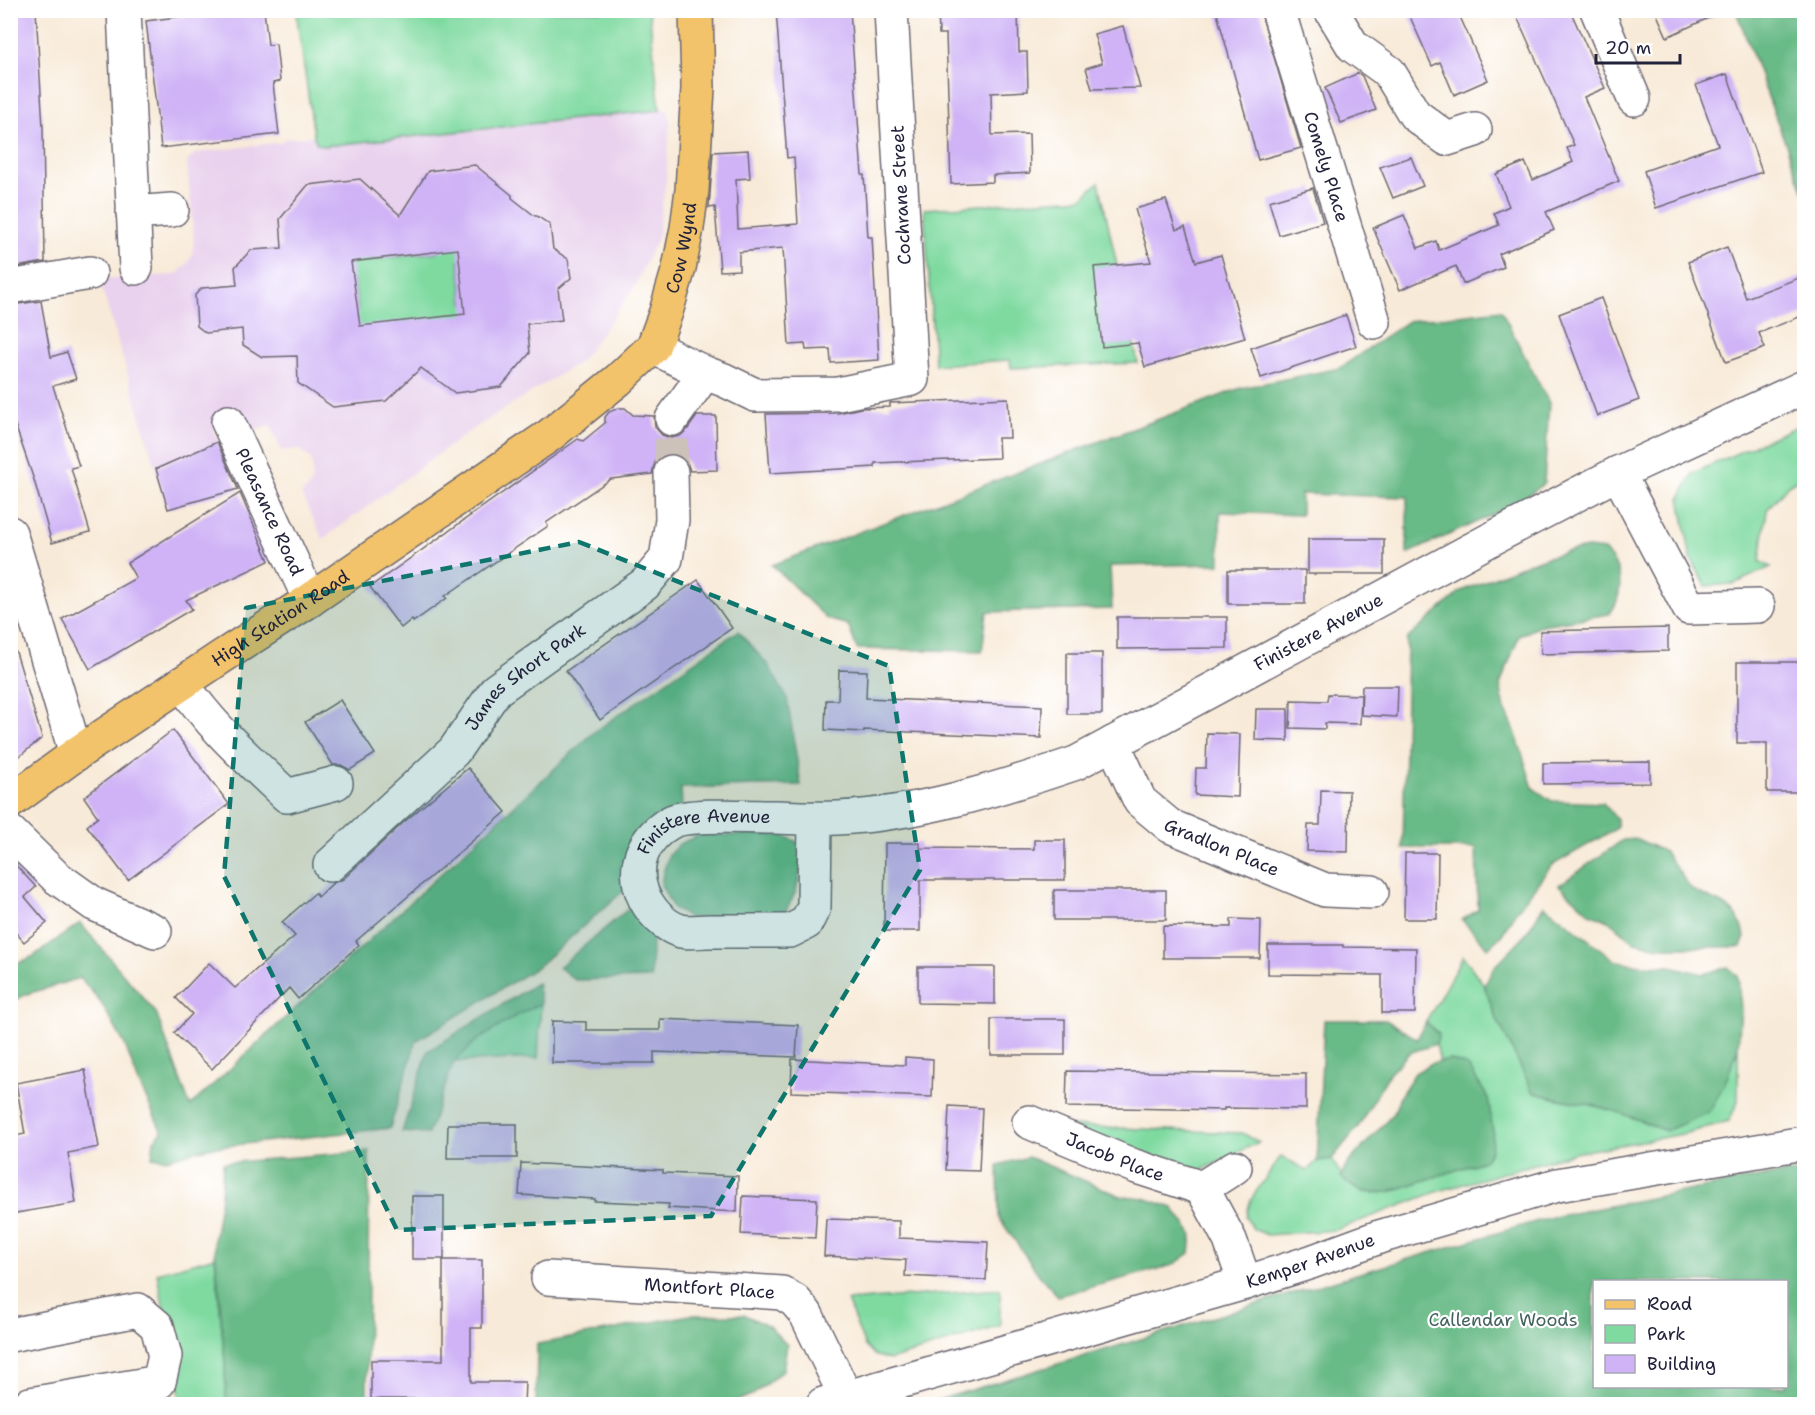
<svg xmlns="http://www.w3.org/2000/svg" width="1815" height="1415" font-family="'Shantell Sans',sans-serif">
<rect width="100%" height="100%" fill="#fff"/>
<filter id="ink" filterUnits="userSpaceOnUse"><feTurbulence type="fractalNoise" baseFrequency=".0167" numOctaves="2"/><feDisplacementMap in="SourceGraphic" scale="12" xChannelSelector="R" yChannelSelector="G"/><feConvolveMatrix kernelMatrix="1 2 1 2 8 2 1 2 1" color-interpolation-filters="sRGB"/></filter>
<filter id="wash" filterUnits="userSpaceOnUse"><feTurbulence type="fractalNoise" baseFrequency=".008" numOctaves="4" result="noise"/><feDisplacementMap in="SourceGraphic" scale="24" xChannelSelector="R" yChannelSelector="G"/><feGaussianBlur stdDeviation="1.35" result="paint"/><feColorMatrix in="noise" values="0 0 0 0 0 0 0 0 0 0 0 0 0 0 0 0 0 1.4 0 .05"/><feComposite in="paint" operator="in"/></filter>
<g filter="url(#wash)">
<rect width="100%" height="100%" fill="#f8ead8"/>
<polygon fill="#e9d2ed" points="668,109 670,122 666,180 657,238 634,288 581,361 467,433 323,539 301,494 309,487 312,481 313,467 311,460 301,450 293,449 282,451 270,425 250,433 242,416 212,429 219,441 156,469 99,279 173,275 178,273 188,263 192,256 194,239 187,163 190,158 196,153 281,142 284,139 314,136 317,144 324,146"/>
<g fill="#7fdaa0" stroke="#507e6e" stroke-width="1.5">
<polygon points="296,11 649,11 660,110 324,146 317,144 314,136"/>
<polygon points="1099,182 1138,363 1011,368 1010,360 935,365 924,209 1082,198"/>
<polygon points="478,231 459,261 463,303 486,301 489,325 357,340 352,318 358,310 354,281 348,276 349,249 369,260 437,252 452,234"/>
<polygon points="1804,423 1804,476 1788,485 1767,510 1760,561 1771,567 1734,584 1706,586 1691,559 1680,498 1693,473"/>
<path d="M1463,956L1484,985L1495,1015L1512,1049L1592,1105L1622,1113L1667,1131L1724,1085L1738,1048V1101L1729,1121L1683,1134L1574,1153L1439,1191L1336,1230L1267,1235L1253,1229L1246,1216L1251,1199L1281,1156L1307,1171L1317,1161L1332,1159C1350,1194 1364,1198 1402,1189L1451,1060L1440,1062L1436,1044L1439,1035L1426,1022Z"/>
<polygon points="541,1003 538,1058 454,1062 476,1041 514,1017"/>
<polygon points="1069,1126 1242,1133 1259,1142 1190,1176"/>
<polygon points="215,1257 225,1362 226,1404 173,1404 181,1402 157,1273"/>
<polygon points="1000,1289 1000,1326 890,1360 874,1355 865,1346 847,1301"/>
</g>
<g fill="#67ba86" stroke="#446e60" stroke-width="1.5" fill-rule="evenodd">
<polygon points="1736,11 1804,11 1804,193"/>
<polygon points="1501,310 1549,403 1544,483 1518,503 1407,554 1407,497 1301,494 1301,515 1220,512 1220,564 1110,566 1112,609 987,612 982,651 857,649 848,625 827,619 772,565 1241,388 1340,368 1408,321"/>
<path d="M1588,548L1604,550C1609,556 1616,564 1618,571C1622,585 1619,604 1609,614L1542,625L1519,636L1500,685L1505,709L1515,731L1533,788L1552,801L1603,803L1617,819V828L1551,866L1515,913L1501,936L1488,948L1462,920L1478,910L1476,848H1403L1407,639L1461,591L1529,563L1565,552Z"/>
<polygon points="738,631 768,665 787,698 801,785 681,788 682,808 629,886 536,968 416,1041 390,1128 208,1148 165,1159 152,1157 154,1140 162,1132 138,1081 125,1045 100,1001 80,978 27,994 11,1002 11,966 32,957 80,923 156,1013 190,1106 594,732"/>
<polygon points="699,835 782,835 796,841 802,849 801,869 796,891 787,909 778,915 689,918 673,908 661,885 663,873 669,855 679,844"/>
<polygon points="1637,839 1665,852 1692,890 1726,906 1737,916 1745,936 1741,947 1660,947 1634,942 1611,922 1590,913 1559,885 1623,840"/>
<polygon points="633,905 652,938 651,978 575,980 559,967"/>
<path d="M1544,905L1616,961L1640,965L1670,966L1703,974L1728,967L1738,976L1741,1009L1738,1048L1724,1085L1709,1112L1666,1131C1642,1121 1618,1111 1592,1105C1572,1101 1552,1099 1533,1092L1495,1015L1484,985L1495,966L1525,935Z"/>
<polygon points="537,983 541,1003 514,1017 476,1041 454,1062 428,1134 402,1132 428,1051"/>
<polygon points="1324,1020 1386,1020 1417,1039 1426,1022 1439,1035 1436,1044 1409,1053 1389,1074 1358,1127 1332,1159 1317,1161"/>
<path d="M1451,1060L1468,1066L1488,1098L1493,1132L1491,1150L1484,1161L1388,1192C1367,1194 1356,1192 1341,1177L1347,1164L1394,1113L1400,1096L1415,1073L1432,1063Z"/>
<polygon points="369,1151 367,1404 226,1404 225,1362 214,1240 221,1196 223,1163"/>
<polygon points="1028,1157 1121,1196 1144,1198 1173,1208 1192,1234 1190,1253 1173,1265 1058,1296 1039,1275 999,1218 998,1165"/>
<path d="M1804,1171V1404H925L1350,1276L1548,1218L1753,1178ZM1594,1282H1786V1386H1594Z"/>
<polygon points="690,1315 745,1315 769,1326 787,1345 783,1370 754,1394 729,1404 536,1404 537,1344"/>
</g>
<g id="blocks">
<g fill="#cfb3f6" fill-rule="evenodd">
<polygon points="10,10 36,10 43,127 45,262 10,268"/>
<polygon points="231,10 264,10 268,45 276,44 280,81 273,83 279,134 161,148 146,21"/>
<polygon points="776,10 850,10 862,175 864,175 868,237 872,237 879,360 831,363 830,349 806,350 805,344 789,345 783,248 739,252 739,270 720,271 715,207 709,208 713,152 748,150 750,178 736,179 738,229 798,224 794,157 787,158"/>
<polygon points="938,10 1018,10 1019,52 1027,52 1028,91 991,93 992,135 1029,134 1030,173 993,175 993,182 951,184 946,34 939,34"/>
<polygon points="1216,10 1260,10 1301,148 1258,160"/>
<polygon points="1407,10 1457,10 1488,80 1454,95 1440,62 1432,66"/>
<polygon points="1514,10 1570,10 1605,88 1584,97 1619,181 1546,212 1554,230 1499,254 1504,267 1463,284 1456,266 1400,290 1373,228 1404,215 1418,248 1436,241 1439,250 1499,225 1494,213 1509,206 1496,174 1525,162 1533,180 1573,162 1567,148 1574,145"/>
<polygon points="1655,10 1726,10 1667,37"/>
<polygon points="1123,26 1140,88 1092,89 1086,68 1102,63 1094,34"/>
<polygon points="1358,73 1362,76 1376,110 1341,123 1325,88"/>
<polygon points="1727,74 1762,172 1656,208 1644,171 1718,145 1696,85"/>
<polygon points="1411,157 1423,186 1393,198 1380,167"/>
<path d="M475,165L512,195V198L535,216H537L550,225L553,249L568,259L571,278L558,289L562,320L527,324L530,353L501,387L455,393L421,368L386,401L333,407L298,383L297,356L262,357L243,345L242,329L206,333L197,326L195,295L202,288L237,285L235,267L251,250L282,248L280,219L308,185L360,179L400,215L428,171ZM458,249L465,314L360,326L351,262Z"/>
<polygon points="1313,188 1323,222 1279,235 1269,201"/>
<polygon points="1166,200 1176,230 1185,227 1196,262 1221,255 1245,338 1145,367 1138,343 1102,347 1094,267 1151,262 1135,209"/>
<polygon points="1727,247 1746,298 1804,276 1804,315 1759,333 1765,348 1726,362 1688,262"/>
<polygon points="1601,298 1639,400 1597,416 1559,314"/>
<polygon points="41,301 51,357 67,352 76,379 53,386 79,466 71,468 90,532 52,543 34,480 10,410 10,305"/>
<polygon points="1346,315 1356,346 1261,378 1251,348"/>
<polygon points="1008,398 1010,438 998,438 999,458 875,463 875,467 770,473 766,414 838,413 861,408 890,407 890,403"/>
<polygon points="619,408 625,408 633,415 654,416 655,427 662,435 671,438 680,436 687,430 697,416 716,416 717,470 690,471 687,462 681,456 670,453 661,456 655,462 652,474 611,479 546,523 548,526 445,596 447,598 413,622 412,619 401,628 370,587 578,439 583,441 605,423 605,417 609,412"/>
<polygon points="217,442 238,489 168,509 156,469"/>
<polygon points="240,493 269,561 186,600 192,609 90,669 62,619 136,578 127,563"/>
<rect x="1308" y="539" width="76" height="35"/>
<rect x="1228" y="570" width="77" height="34"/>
<polygon points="698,580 732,628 600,720 566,671"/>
<polygon points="1117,617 1227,617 1227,648 1117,649"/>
<polygon points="1668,628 1668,651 1541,654 1540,631"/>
<polygon points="10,652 16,652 42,738 10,764"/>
<rect x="1067" y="653" width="35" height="61"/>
<polygon points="1737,662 1804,662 1804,792 1767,792 1767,743 1737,743"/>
<polygon points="839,670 867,671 866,698 1042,706 1041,738 864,730 864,732 825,730 826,700 838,700"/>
<polygon points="1362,686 1398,686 1397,717 1361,715"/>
<polygon points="1328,694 1361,695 1360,724 1325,723 1325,729 1290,728 1291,700 1327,701"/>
<polygon points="340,700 375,754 350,770 341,765 333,765 305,722"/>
<polygon points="1256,709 1288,709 1288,741 1255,740"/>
<polygon points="173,730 229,804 128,880 87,826 98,817 84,797"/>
<polygon points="1207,733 1240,734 1238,797 1195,795 1196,768 1206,768"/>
<polygon points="1650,762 1650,783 1543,784 1543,763"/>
<polygon points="468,768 506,812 356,941 359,945 298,999 289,988 212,1069 174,1033 192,1014 176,998 209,963 235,988 295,936 282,922 315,893 318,897 333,883 343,879 404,822"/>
<polygon points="1321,790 1349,791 1348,852 1307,851 1308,825 1320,825"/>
<polygon points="1034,840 1065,840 1065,880 920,880 920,931 884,931 885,843 920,843 920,848 1034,849"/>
<polygon points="1405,853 1438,853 1437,919 1404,919"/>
<polygon points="10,859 36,887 25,897 47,923 24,942 10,926"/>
<rect x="1054" y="890" width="112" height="30"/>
<polygon points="1231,919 1261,920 1260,958 1163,958 1163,926 1231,927"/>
<polygon points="1268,945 1343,945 1343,947 1416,948 1415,1013 1382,1013 1382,975 1268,974"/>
<polygon points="918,967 995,967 995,1004 918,1003"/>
<polygon points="660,1019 798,1025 796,1057 654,1052 654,1063 552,1063 552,1021 586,1022 586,1030 660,1030"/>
<rect x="991" y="1019" width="74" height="36"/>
<polygon points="905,1057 933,1059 932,1097 791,1092 792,1059 905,1065"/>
<polygon points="85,1070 99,1147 68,1153 76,1203 10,1214 10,1137 25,1134 16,1083"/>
<polygon points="1067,1071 1306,1074 1306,1109 1224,1108 1224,1110 1066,1107"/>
<polygon points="949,1106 982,1108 979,1171 946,1170"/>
<polygon points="448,1124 517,1124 517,1158 447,1158"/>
<polygon points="521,1163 663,1170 663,1173 738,1176 737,1212 668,1208 669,1204 594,1201 595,1199 519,1195"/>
<rect x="412" y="1196" width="32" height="63"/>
<polygon points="743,1196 817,1199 815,1238 741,1234"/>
<polygon points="826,1219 899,1221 899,1238 988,1242 986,1280 905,1276 906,1260 824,1256"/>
<polygon points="443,1260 482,1260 482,1328 471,1328 471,1382 525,1382 524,1404 448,1404 448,1399 371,1399 371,1360 443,1360"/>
</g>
</g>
</g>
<g filter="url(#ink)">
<use href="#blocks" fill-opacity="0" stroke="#6d6872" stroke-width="1.5"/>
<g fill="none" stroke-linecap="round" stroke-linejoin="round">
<polyline stroke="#cdc2b9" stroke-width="33" stroke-dasharray="33 16" stroke-linecap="butt" points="671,472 672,419"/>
<defs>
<g id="minor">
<polyline points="124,10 136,268"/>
<path id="s1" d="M1278,10L1374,322"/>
<polyline points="1331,10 1353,46 1389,72 1415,115 1447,139 1475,130"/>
<polyline points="1597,10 1634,99"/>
<polyline points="133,213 172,210"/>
<polyline points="10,287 90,273"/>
<polyline points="653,347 705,373 724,380 755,395 838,394 912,379 891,10"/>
<polyline points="672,419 705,373"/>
<path id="s2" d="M228,422L310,600"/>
<polyline points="1618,473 1689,608 1758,606"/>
<polyline points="10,533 76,754"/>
<path d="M182,683C210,726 250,761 287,796L336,783"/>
<path id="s3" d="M1113,743L1140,801L1170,826L1325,890L1372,892"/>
<path id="s4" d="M815,818L814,907L806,923L790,931C762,931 735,931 708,931C700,931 689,933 681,931C670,928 659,919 652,910C628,879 637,841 671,822C688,813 752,817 774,817C796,818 817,819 838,818C919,814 999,789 1076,763L1495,537L1618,473L1804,387"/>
<polyline points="10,832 56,877 94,904 155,931"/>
<path id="s5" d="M330,865L454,751L496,690L645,584L666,559L672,520L671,472"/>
<path id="s6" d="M1029,1122L1134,1166L1202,1188L1230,1240L1245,1283"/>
<polyline points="1202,1188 1235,1167"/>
<path id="s7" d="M548,1278L782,1293L795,1301L806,1314L846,1397"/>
<polyline points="10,1335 138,1310 157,1326 165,1356 159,1382 30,1404"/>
<path id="s8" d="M823,1404L1245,1283L1311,1262L1379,1237L1557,1185L1804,1143"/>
</g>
<g id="major">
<path id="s9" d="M10,802L76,754L223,656L310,600L550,435L618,380L653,347L666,312L679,268L687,228L692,190L698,88L696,10"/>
</g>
</defs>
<use href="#minor" stroke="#6d6872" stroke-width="36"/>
<use href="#major" stroke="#6d6872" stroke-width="36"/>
<use href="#minor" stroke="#fff" stroke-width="33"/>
<use href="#major" stroke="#f2c36a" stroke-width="33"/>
</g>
</g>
<path fill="#0f766e" fill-opacity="0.2" stroke="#0f766e" stroke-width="4.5" stroke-dasharray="12 8" stroke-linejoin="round" d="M579,542L889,666L920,870L711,1216L397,1230L224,876L246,608Z"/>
<g text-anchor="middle" stroke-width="4.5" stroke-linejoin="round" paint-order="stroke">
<g font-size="18" fill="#22223b" stroke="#fff">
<text dy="6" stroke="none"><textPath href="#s1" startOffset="164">Comely Place</textPath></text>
<text transform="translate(901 195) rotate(-93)" y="6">Cochrane Street</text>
<text dy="6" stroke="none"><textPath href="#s9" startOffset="892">Cow Wynd</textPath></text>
<text dy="6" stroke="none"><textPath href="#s2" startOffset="99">Pleasance Road</textPath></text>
<text dy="6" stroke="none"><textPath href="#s9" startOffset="327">High Station Road</textPath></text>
<text dy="6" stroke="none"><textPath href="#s4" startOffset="1062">Finistere Avenue</textPath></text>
<text dy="6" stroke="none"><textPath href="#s5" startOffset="273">James Short Park</textPath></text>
<text dy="6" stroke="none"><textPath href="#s4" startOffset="402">Finistere Avenue</textPath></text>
<text dy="6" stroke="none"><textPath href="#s3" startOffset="159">Gradlon Place</textPath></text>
<text dy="6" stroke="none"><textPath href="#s6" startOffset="93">Jacob Place</textPath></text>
<text dy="6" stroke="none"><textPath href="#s8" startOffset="508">Kemper Avenue</textPath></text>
<text dy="6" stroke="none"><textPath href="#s7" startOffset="162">Montfort Place</textPath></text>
</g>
<g font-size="18" fill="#43625e" stroke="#fff">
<text x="1503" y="1326">Callendar Woods</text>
</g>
</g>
<rect width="1815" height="1415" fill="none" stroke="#fff" stroke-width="36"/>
<rect x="1593" y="1280" width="195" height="108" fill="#ffffff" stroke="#a7a7b1" stroke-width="1.5"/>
<rect x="1605" y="1300" width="30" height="9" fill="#f2c36a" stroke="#a7a7b1" stroke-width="1.5"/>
<text x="1647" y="1310" font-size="18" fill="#22223b">Road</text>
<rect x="1605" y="1325" width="30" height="18" fill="#7fdaa0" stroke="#a7a7b1" stroke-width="1.5"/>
<text x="1647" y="1340" font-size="18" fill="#22223b">Park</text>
<rect x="1605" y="1355" width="30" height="18" fill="#cfb3f6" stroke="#a7a7b1" stroke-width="1.5"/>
<text x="1647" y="1370" font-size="18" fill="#22223b">Building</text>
<path d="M1596 54v9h84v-9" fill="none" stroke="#22223b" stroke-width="3"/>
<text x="1605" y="54" font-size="18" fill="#22223b" stroke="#ffffff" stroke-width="4.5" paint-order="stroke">20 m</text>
</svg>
